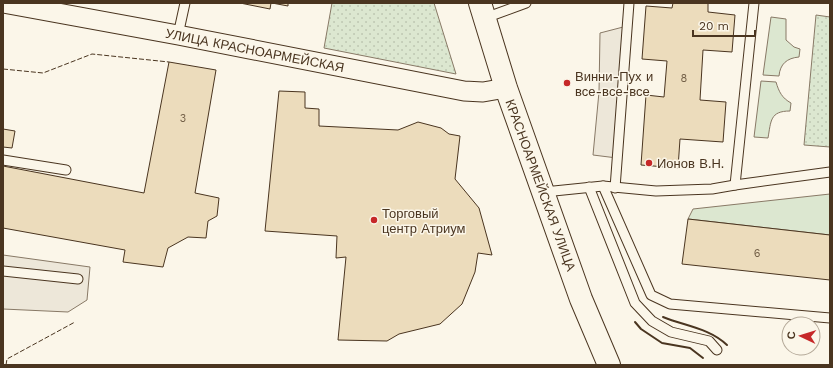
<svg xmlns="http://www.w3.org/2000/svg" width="833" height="368" font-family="'Work Sans',sans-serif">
<defs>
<pattern id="park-dots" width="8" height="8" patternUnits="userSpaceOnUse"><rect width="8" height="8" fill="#dce7d0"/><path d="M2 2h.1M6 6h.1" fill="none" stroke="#bec7b2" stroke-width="1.8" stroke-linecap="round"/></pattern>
</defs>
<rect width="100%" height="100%" fill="#fbf6e9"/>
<g fill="#dce7d0" stroke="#887966">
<path d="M771,17L786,19V40L794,47L800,49L799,57C787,58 780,64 779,76L763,75Z"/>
<path d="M761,81L776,82C779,92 782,98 791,103L790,111C770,111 771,121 768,138L754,137Z"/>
<polygon points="830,194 830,235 688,219 693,209"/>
</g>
<g fill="url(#park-dots)" stroke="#887966">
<polygon points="332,3 434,3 456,74 324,48"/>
<polygon points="816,15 830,17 830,147 804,145"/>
</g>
<g fill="#ede7d9" stroke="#887966">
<polygon points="627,26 617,158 593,155 599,92 600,33"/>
<polygon points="3,255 90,267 87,300 68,312 3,309"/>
</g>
<g fill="#ecdcbc" stroke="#4a3520">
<polygon points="240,3 271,3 270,9"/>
<polygon points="272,3 288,3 288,6"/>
<polygon points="673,3 708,3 708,12 735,15 732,52 703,50 700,100 726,102 723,142 680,139 678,168 641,165 646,95 664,97 667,61 642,59 646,6 672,8"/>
<polygon points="169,62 216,70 195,193 219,198 217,216 208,221 206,238 188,237 168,248 163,267 123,262 125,250 3,228 3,166 144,193"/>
<polygon points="279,91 305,92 305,108 319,109 319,126 398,130 418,122 441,128 449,134 460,136 455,179 479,208 492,255 478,253 475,272 462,304 440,324 399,334 387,341 338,340 346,257 336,258 337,236 265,231"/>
<polygon points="3,129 15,131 12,148 3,147"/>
<polygon points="688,219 830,235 830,280 682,264"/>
</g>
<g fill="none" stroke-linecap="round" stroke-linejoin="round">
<defs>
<g id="lane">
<polyline points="485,18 526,3"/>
<polyline points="178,35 185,3"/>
<polyline points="3,160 66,170"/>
<polyline points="735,185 754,3"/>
<polyline points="603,186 651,295 670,304 830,318"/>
<polyline points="589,187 635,303 652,321 671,332 709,341 717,350"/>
<polyline points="615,188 629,3"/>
<polyline points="544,192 603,186 656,191 712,189 735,185 830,172"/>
<polyline points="3,271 78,279"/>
</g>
<polyline id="street" points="3,3 178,35 464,91 483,92 506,88"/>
<polyline id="secondary" points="480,3 506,88 581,299 609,365"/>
</defs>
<use href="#lane" stroke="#4a3520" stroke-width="11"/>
<use href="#street" stroke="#4a3520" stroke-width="21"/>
<use href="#secondary" stroke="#4a3520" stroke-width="24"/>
<use href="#lane" stroke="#fbf6e9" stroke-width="9"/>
<use href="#street" stroke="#fbf6e9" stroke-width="19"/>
<use href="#secondary" stroke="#fbf6e9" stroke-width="22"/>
<g stroke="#4a3520" stroke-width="1" stroke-dasharray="5 2" stroke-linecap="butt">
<polyline points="3,69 43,73 92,54 169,62"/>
<polyline points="6,365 7,359 75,322"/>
</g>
<g stroke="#4a3520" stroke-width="2">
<path d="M663,317C685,326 709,328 727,345"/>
<polyline points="635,322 641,329 662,343 690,348 703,358"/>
</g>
</g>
<g fill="#c62828" stroke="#fbf6e9" stroke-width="1.5">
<circle cx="567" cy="83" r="4"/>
<circle cx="649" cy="163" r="4"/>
<circle cx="374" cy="220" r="4"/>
</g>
<g text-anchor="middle" stroke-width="3" stroke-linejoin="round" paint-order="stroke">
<g font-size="11" fill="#725f47">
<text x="684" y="82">8</text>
<text x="183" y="122">3</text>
<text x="757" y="257">6</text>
</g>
<g font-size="13" fill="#4a3520" stroke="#fbf6e9">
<text transform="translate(255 50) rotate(11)" y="5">УЛИЦА КРАСНОАРМЕЙСКАЯ</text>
<text transform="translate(541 185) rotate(70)" y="5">КРАСНОАРМЕЙСКАЯ УЛИЦА</text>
</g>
<g font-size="13" fill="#4a3520" stroke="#fbf6e9" text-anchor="start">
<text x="575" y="81">Винни-Пух и<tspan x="575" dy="15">все-все-все</tspan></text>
<text x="657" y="168">Ионов В.Н.</text>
<text x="382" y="218">Торговый<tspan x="382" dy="15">центр Атриум</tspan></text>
</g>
</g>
<rect width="833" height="368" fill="none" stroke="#4a3520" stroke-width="8"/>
<g transform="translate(801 336) rotate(274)"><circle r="19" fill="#fbf6e9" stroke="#b4a999"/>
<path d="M0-3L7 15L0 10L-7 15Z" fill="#c62828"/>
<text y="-6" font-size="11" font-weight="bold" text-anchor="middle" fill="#4a3520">С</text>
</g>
<path d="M693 30v6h62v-6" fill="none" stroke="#4a3520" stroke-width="2"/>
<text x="699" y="30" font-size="12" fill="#4a3520" stroke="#fbf6e9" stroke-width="3" paint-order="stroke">20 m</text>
</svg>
